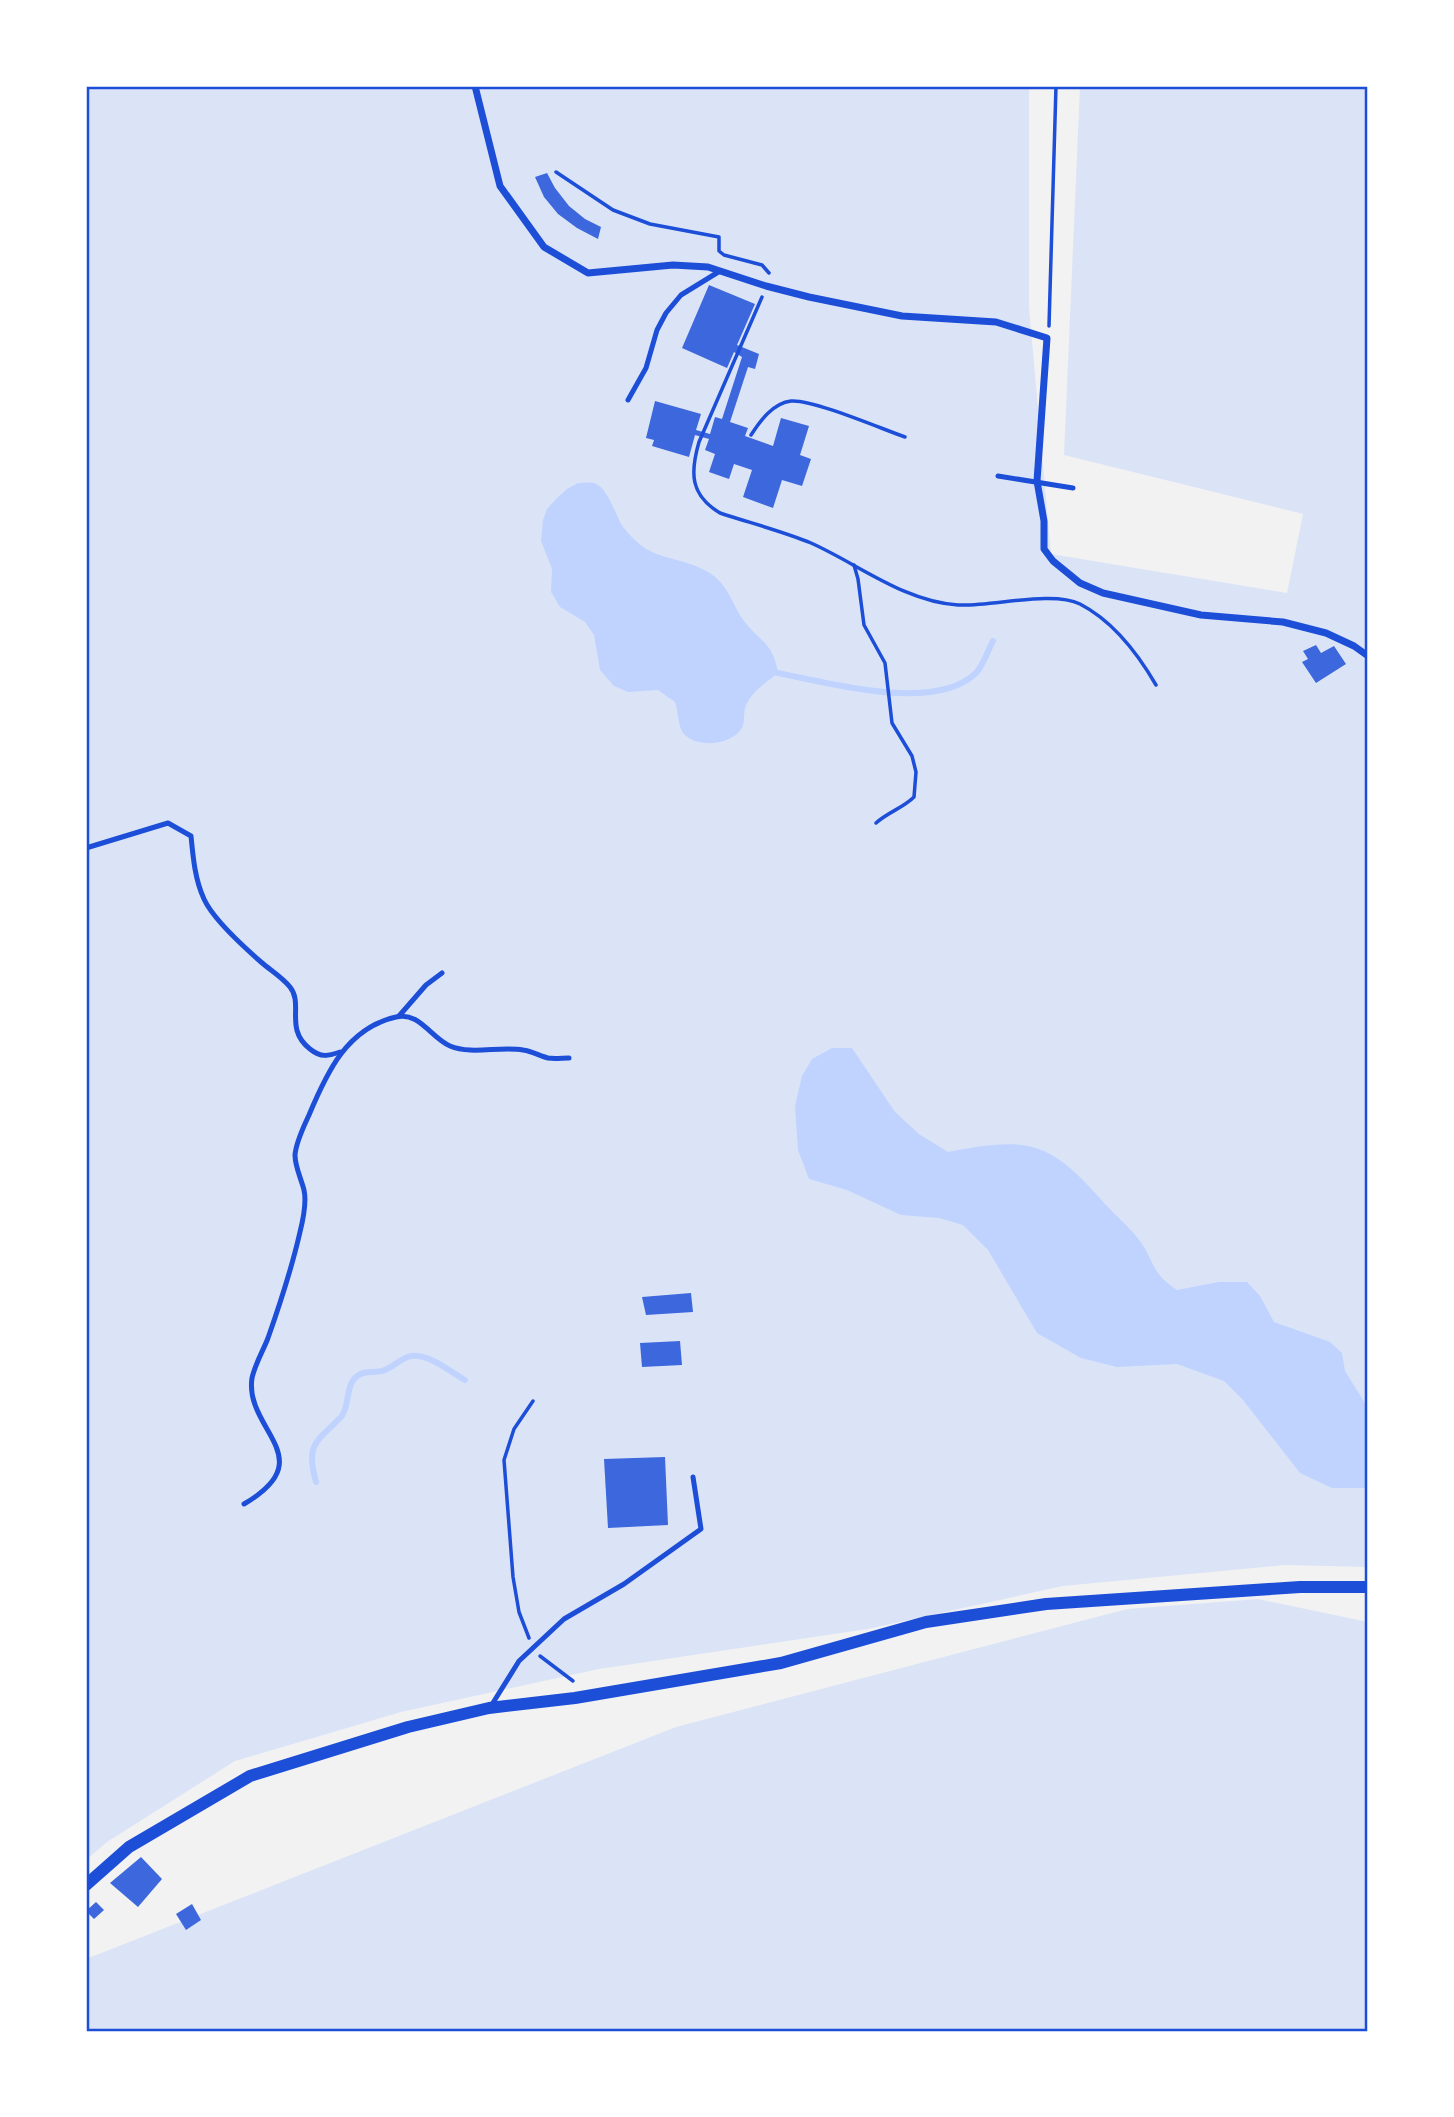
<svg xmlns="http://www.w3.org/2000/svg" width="1454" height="2117" font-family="'Zilla Slab',serif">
<rect width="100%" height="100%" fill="#f2f2f2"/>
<g fill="#dbe4f7">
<polygon points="86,86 1029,86 1029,307 1051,554 1287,593 1303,514 1064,455 1080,86 1368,86 1368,1567 1285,1565 1063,1586 868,1629 599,1669 401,1712 235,1761 107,1842 86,1860"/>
<polygon points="1258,1599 1368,1622 1368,2031 86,2031 86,1959 676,1727 1127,1609"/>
</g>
<g fill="#bfd3fe">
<path d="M578,483C582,483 589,482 594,483C608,487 615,515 623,527C628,533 635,541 642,546C661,560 686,559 706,571C728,582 731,603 744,621C761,643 773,642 778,673C766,683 750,692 745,708C743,718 746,725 738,733C724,746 695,747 683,733C678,726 678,710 675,702L658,690L628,692L614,686L600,670L594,635L585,622L560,607L551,592L552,569L541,541L543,520L547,509L557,498L567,489Z"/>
<path d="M832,1048H852L895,1112L919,1134L948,1152C1030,1136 1050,1141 1105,1204C1117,1217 1132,1229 1142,1244C1156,1266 1153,1274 1177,1290L1219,1282H1247L1260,1296L1274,1322L1330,1342L1342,1353L1345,1371L1368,1408V1488H1332L1300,1473L1243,1400L1224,1381L1177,1364L1117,1367L1081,1358L1037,1333L988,1250L963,1225L939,1218L901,1215L847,1190L809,1179L798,1150L795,1106L802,1076L812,1059Z"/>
</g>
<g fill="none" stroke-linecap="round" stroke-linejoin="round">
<g stroke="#bfd3fe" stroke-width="6">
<path d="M778,673C828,683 935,713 976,673C983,666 988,650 993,641"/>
<path d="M316,1482C305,1443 317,1442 341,1417C350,1407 345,1387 356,1377C364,1370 373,1373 382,1371C392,1369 400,1358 411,1356C430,1354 449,1371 465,1380"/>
</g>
</g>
<g fill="#3d67dc">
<polygon points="547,173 555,188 569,206 585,219 601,227 598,239 577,228 558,214 544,197 535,177"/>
<polygon points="709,285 755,304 737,345 759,354 755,369 748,367 730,422 748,428 745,436 773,446 781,418 809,426 800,455 811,459 802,486 782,480 773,508 743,497 752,470 734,464 729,479 709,472 715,454 705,450 709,439 695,435 689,457 652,446 654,440 646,438 655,401 701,414 696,430 710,434 715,417 722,419 742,357 734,352 727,368 682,348"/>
<polygon points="1316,645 1321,653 1334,646 1346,664 1316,683 1302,662 1308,659 1303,651"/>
<polygon points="691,1293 693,1312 646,1315 642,1297"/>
<polygon points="680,1341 682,1365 642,1367 640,1343"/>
<polygon points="665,1457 668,1525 608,1528 604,1459"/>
<polygon points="141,1857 162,1879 138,1907 110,1883"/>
<polygon points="96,1902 104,1910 94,1919 86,1911"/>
<polygon points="192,1904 201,1920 186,1930 176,1914"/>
</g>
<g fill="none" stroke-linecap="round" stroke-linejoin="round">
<g stroke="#1d4ed8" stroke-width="3.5">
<polyline points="556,172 613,210 650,224 719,237 719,251 724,255 762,265 769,273"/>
<path d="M762,297L699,442C690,473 690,495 720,513C750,523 782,531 811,543C858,564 905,602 958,605C991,607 1052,590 1080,604C1113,621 1138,654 1156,685"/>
<polyline points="1049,326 1056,86"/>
<path d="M751,435C760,421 773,403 791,401C812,399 882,429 905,437"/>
<path d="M854,565L858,579L864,625L885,663L892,723L912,756L916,772L914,797C903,808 888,812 876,823"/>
<polyline points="529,1638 519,1612 513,1577 504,1460 514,1429 533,1401"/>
<polyline points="540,1656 573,1681"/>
</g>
<g stroke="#1d4ed8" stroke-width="5">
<polyline points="628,400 646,368 657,330 666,313 681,295 720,271"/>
<polyline points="998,476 1073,488"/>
<path d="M86,848L168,823L191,836C193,857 195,880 204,899C213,919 245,948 261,962C270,970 282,977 290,987C304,1004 284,1029 310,1049C321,1058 328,1056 340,1052"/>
<polyline points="399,1016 426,985 442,973"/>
<path d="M244,1504C323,1458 244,1430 252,1378C255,1364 263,1351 268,1338C280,1304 292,1267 300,1232C303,1220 307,1203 304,1190C301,1178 295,1167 295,1155C296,1142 304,1126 309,1115C327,1072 347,1028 396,1017C419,1011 431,1038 450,1046C472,1055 499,1046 523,1050C532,1051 540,1056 548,1058C555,1059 562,1058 569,1058"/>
<polyline points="491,1706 519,1661 564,1619 624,1584 701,1529 693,1477"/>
</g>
<polyline stroke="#1d4ed8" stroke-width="7" points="475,86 500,186 544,247 588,273 673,265 708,267 766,286 809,297 902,316 996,322 1047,338 1037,481 1044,521 1044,549 1053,561 1080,583 1103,593 1201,615 1283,622 1326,633 1354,646 1368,656"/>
<polyline stroke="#1d4ed8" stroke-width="12" points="86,1885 129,1847 250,1776 408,1727 489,1708 575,1698 781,1663 926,1622 1046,1604 1300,1587 1368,1587"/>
</g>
<rect width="1454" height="2117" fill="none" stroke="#ffffff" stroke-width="175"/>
<rect x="88" y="88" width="1278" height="1942" fill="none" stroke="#1d4ed8" stroke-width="2.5"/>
</svg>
